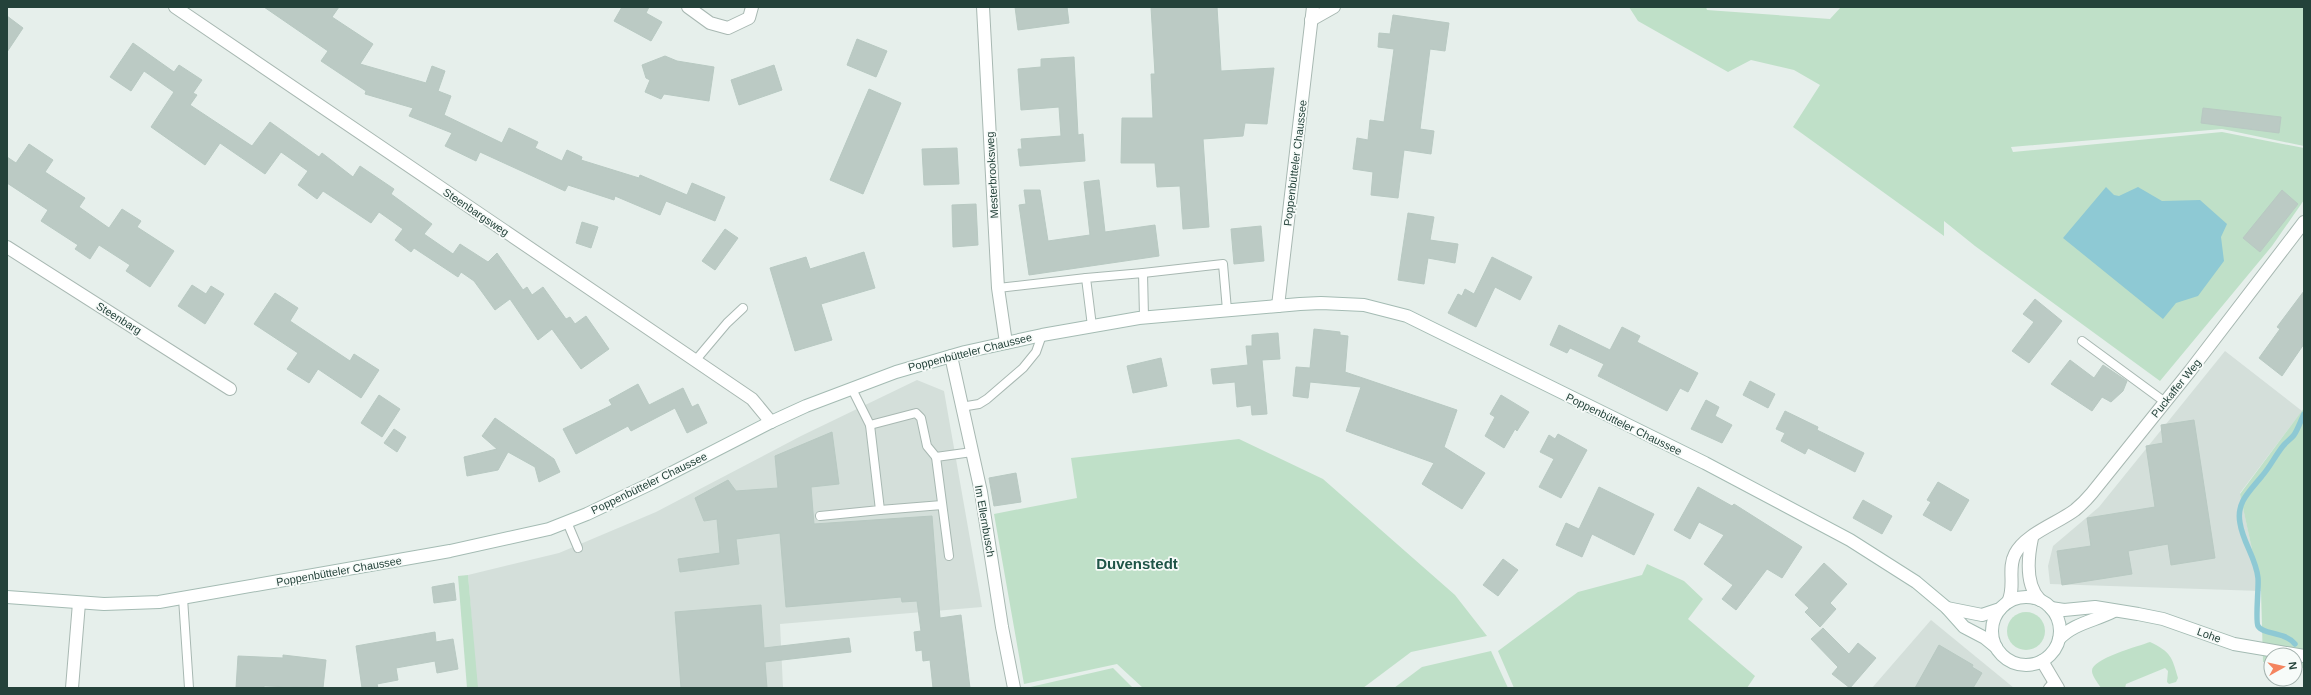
<svg xmlns="http://www.w3.org/2000/svg" width="2311" height="695" font-family="Arial,sans-serif">
<rect width="100%" height="100%" fill="#e6efeb"/>
<g fill="#d4dfda">
<polygon points="2225,351 2302,411 2240,493 2261,591 2050,584 2048,566 2053,546 2099,507"/>
<polygon points="917,380 944,391 982,607 780,624 783,688 477,688 468,575 559,553 656,512 801,436"/>
<polygon points="1931,620 2014,688 1872,688"/>
</g>
<g fill="#bfe0c8">
<polygon points="1629,7 1706,7 1707,10 1830,19 1841,7 2304,7 2304,146 2222,129 2011,147 2013,152 2222,132 2304,148 2304,200 2272,246 2160,381 1975,246 1944,221 1944,236 1793,127 1820,85 1794,70 1751,60 1728,72 1638,21"/>
<polygon points="2304,408 2304,668 2295,667 2295,655 2271,655 2271,663 2263,662 2261,591 2240,494"/>
<polygon points="1239,439 1323,479 1455,595 1487,636 1411,652 1363,688 1143,688 1117,664 1024,684 994,514 1077,498 1071,458"/>
<polygon points="1647,564 1684,581 1703,599 1688,619 1755,676 1747,688 1514,688 1498,651 1578,592 1642,575"/>
<polygon points="468,575 478,688 467,688 458,576"/>
<circle cx="2026" cy="631" r="19"/>
<path d="M2150,642C2171,652 2172,657 2178,678L2176,682L2169,684L2167,682L2168,671L2165,668L2126,684L2125,688H2101C2098,683 2092,676 2092,671C2091,659 2139,646 2150,642Z"/>
<polygon points="1491,651 1508,688 1394,688 1422,667"/>
<polygon points="1113,668 1133,688 1026,688"/>
</g>
<polygon fill="#8ec9d4" points="2106,187 2114,195 2119,196 2138,187 2162,201 2200,200 2227,224 2221,237 2224,261 2198,296 2176,303 2163,319 2063,238"/>
<g fill="none" stroke-linecap="round" stroke-linejoin="round">
<path stroke="#8ec9d4" stroke-width="5.5" d="M2295,644C2284,631 2263,635 2258,626C2255,621 2259,587 2258,578C2256,558 2243,543 2240,523C2236,502 2250,491 2262,476C2270,467 2275,456 2283,446C2286,442 2291,439 2294,435C2298,429 2301,420 2304,414"/>
</g>
<g fill="#bbcac4" stroke="#b8c9c2">
<polygon points="264,7 339,7 332,17 373,44 360,64 426,83 432,66 445,71 438,91 451,96 444,115 502,143 509,128 538,142 535,148 562,161 567,150 582,157 581,160 639,178 640,175 687,195 692,183 725,197 715,221 666,201 660,215 615,196 614,200 568,185 565,191 480,152 476,161 445,146 452,133 409,116 413,108 365,94 366,91 321,61 328,51"/>
<polygon points="622,7 649,7 646,13 662,22 651,41 614,21"/>
<polygon points="1015,7 1067,7 1069,23 1018,30"/>
<polygon points="1151,7 1217,7 1221,71 1274,68 1267,124 1245,123 1243,136 1203,139 1209,227 1183,229 1180,186 1157,187 1155,163 1121,163 1122,118 1153,118 1151,74 1155,74"/>
<polygon points="1393,15 1449,23 1445,51 1430,49 1420,129 1434,131 1431,154 1404,150 1398,198 1371,195 1373,172 1353,169 1357,138 1368,140 1370,120 1384,122 1394,49 1378,47 1379,33 1390,34"/>
<polygon points="7,16 23,28 7,52"/>
<polygon points="857,39 887,51 876,77 847,65"/>
<polygon points="133,43 174,72 179,65 202,80 193,93 197,95 190,105 252,146 270,122 319,157 322,153 353,177 360,166 394,189 391,194 432,224 424,234 453,254 460,244 488,262 497,253 523,290 527,287 532,295 543,287 566,319 570,317 575,324 586,316 609,349 581,369 552,329 538,340 510,299 495,310 474,281 461,272 458,277 414,248 411,252 395,240 403,229 379,212 371,223 323,191 317,199 298,185 308,171 281,152 265,174 220,143 205,165 151,127 174,92 144,71 131,91 110,77"/>
<polygon points="665,56 677,61 714,67 709,101 664,94 661,99 645,92 650,80 646,78 642,65"/>
<polygon points="1074,57 1078,135 1083,134 1085,161 1020,166 1018,149 1022,149 1021,139 1061,136 1059,107 1021,110 1018,69 1041,67 1041,59"/>
<polygon points="774,65 782,90 739,105 731,80"/>
<polygon points="869,89 901,103 863,194 830,180"/>
<polygon points="2203,108 2281,117 2279,133 2201,123"/>
<polygon points="29,144 53,160 45,172 85,198 79,207 109,228 122,209 141,221 137,227 174,251 150,287 126,271 130,265 99,245 90,259 75,249 78,245 41,221 48,210 7,183 7,157 16,163"/>
<polygon points="957,148 959,184 924,185 922,149"/>
<polygon points="1099,180 1105,232 1155,225 1159,256 1029,275 1019,205 1026,204 1024,190 1040,190 1048,241 1090,235 1084,182"/>
<polygon points="2282,190 2298,204 2260,252 2243,238"/>
<polygon points="976,204 978,245 953,247 952,205"/>
<polygon points="1408,213 1434,217 1430,240 1458,244 1455,263 1428,258 1424,284 1398,280"/>
<polygon points="582,222 598,227 591,248 576,243"/>
<polygon points="1261,226 1264,261 1234,264 1231,229"/>
<polygon points="725,229 738,238 715,270 702,261"/>
<polygon points="864,252 875,288 821,304 832,340 795,351 770,268 806,257 810,269"/>
<polygon points="1492,257 1532,277 1520,300 1495,287 1476,327 1448,313 1458,294 1462,296 1465,289 1474,294"/>
<polygon points="192,285 206,294 211,286 224,294 205,324 178,306"/>
<polygon points="2304,291 2304,344 2282,376 2259,358 2280,329 2277,327"/>
<polygon points="275,293 298,308 290,321 350,361 354,354 379,370 361,398 318,369 309,383 287,369 298,353 254,324"/>
<polygon points="2035,299 2062,321 2029,363 2012,351 2034,322 2023,314"/>
<polygon points="1559,325 1610,350 1622,327 1640,336 1637,342 1698,373 1688,392 1680,388 1667,411 1598,376 1604,364 1570,348 1567,353 1550,345"/>
<polygon points="1314,329 1340,332 1340,335 1348,336 1345,372 1457,410 1444,447 1485,473 1462,509 1422,484 1434,463 1346,431 1361,387 1310,382 1308,398 1293,396 1296,367 1310,368"/>
<polygon points="1278,333 1280,359 1262,360 1267,414 1252,415 1251,405 1237,407 1235,382 1213,384 1211,369 1248,365 1246,346 1252,346 1252,335"/>
<polygon points="1161,358 1167,386 1133,393 1127,366"/>
<polygon points="2070,360 2094,378 2103,365 2127,381 2123,391 2111,402 2102,397 2092,411 2051,384"/>
<polygon points="1750,381 1775,394 1768,408 1743,395"/>
<polygon points="638,384 649,405 683,388 692,407 698,404 707,423 687,433 675,408 631,431 628,426 576,454 563,429 612,405 609,400"/>
<polygon points="379,395 400,409 382,437 361,423"/>
<polygon points="1501,395 1529,412 1517,431 1515,429 1504,448 1485,436 1495,417 1490,414"/>
<polygon points="1706,400 1719,407 1715,416 1732,425 1722,443 1691,429"/>
<polygon points="1785,411 1818,427 1817,430 1864,453 1855,472 1808,448 1805,454 1781,441 1785,433 1776,429"/>
<polygon points="495,418 554,459 560,472 539,482 535,467 508,452 498,470 467,476 464,457 497,449 482,436"/>
<polygon points="2194,420 2215,558 2171,565 2168,544 2128,551 2132,574 2062,585 2057,551 2091,546 2087,518 2155,507 2146,446 2163,443 2161,425"/>
<polygon points="394,429 406,437 397,452 384,443"/>
<polygon points="832,432 839,484 811,487 814,524 932,516 940,618 961,615 970,688 933,688 930,660 923,661 922,650 916,651 914,632 921,631 917,601 902,602 901,597 786,607 780,533 736,539 739,564 680,572 678,559 720,553 717,519 704,521 695,498 728,480 736,491 778,488 775,456"/>
<polygon points="1558,434 1587,450 1561,498 1539,487 1554,459 1540,452 1549,435 1555,439"/>
<polygon points="1016,473 1021,502 994,506 989,478"/>
<polygon points="1938,482 1969,500 1951,531 1923,515 1931,502 1927,500"/>
<polygon points="1599,487 1654,514 1634,555 1592,534 1582,557 1556,545 1566,523 1579,529"/>
<polygon points="1698,487 1732,506 1734,504 1802,547 1782,578 1767,569 1736,610 1722,599 1733,585 1704,564 1724,535 1699,522 1690,539 1674,530"/>
<polygon points="1863,500 1892,516 1882,534 1853,518"/>
<polygon points="1503,559 1518,570 1498,596 1483,585"/>
<polygon points="1824,563 1847,584 1830,603 1836,609 1820,627 1805,612 1809,608 1795,595"/>
<polygon points="454,583 456,600 434,603 432,587"/>
<polygon points="761,605 764,648 849,638 851,652 765,662 767,688 681,688 675,612"/>
<polygon points="1823,628 1849,654 1858,643 1876,658 1850,688 1832,674 1838,667 1811,639"/>
<polygon points="435,632 436,642 453,639 458,669 437,673 435,661 396,668 398,680 377,684 378,688 362,688 356,646"/>
<polygon points="1939,645 1973,665 1972,667 1982,673 1973,688 1915,688"/>
<polygon points="283,655 326,660 323,688 264,686 264,688 236,688 238,656 283,658"/>
</g>
<g fill="none" stroke-linecap="round" stroke-linejoin="round">
<defs>
<g id="service">
<polyline points="1143,273 1223,264 1227,310"/>
<polyline points="998,288 1086,278"/>
<polyline points="1092,326 1086,278 1143,273 1144,317"/>
<polyline points="2082,341 2165,402"/>
<polyline points="695,361 727,323 743,308"/>
<polyline points="961,407 979,404 987,399 1023,368 1036,352 1042,335"/>
<polyline points="870,425 916,413 921,418 927,446 936,457"/>
<polyline points="880,510 942,505"/>
<polyline points="820,516 880,510 870,425 852,389"/>
<polyline points="567,522 578,548"/>
<polyline points="949,556 936,457 972,452"/>
<polyline points="183,598 189,688"/>
<polyline points="2048,688 2053,682"/>
</g>
<g id="minor">
<polyline points="175,7 752,399 771,422"/>
<polyline points="688,7 710,23 728,28 749,18 752,7"/>
<polyline points="983,7 998,288 1006,343"/>
<polyline points="1311,20 1334,7"/>
<polyline points="7,247 230,389"/>
<polyline points="1278,306 1313,7"/>
<polyline points="951,356 981,492 1002,627 1014,688"/>
<polyline points="72,688 79,603"/>
</g>
<g id="tertiary">
<path d="M2032,538C2028,557 2025,585 2040,600"/>
<path d="M2008,602C2016,586 2007,569 2015,554C2025,534 2058,523 2075,510C2081,505 2087,499 2092,493L2190,371L2304,222"/>
<polyline points="2042,661 2058,688"/>
</g>
<g id="secondary">
<circle cx="2026" cy="631" r="34"/>
<polyline points="7,597 104,604 159,602 450,551 549,529 587,514 652,483 771,422 806,406 896,372 965,352 1042,335 1139,318 1300,304 1321,303 1364,305 1407,316 1705,463 1850,540 1916,582 1947,608 1964,627 1985,638 1996,647"/>
<polyline points="1947,608 1982,615 2000,609"/>
<polyline points="2051,608 2064,610 2095,607 2138,614 2163,619 2234,644 2304,656"/>
<path d="M2059,639C2074,623 2095,621 2114,611"/>
</g>
</defs>
<use href="#service" stroke="#a8b8b2" stroke-width="10"/>
<use href="#minor" stroke="#a8b8b2" stroke-width="14"/>
<use href="#tertiary" stroke="#a8b8b2" stroke-width="14"/>
<use href="#secondary" stroke="#a4bbb3" stroke-width="14"/>
<use href="#service" stroke="#fff" stroke-width="8"/>
<use href="#minor" stroke="#fff" stroke-width="12"/>
<use href="#tertiary" stroke="#fff" stroke-width="12"/>
<use href="#secondary" stroke="#fff" stroke-width="12"/>
</g>
<g text-anchor="middle" stroke-width="3.5" stroke-linejoin="round" paint-order="stroke">
<g font-size="11" fill="#24423a" stroke="#f7fbf9">
<text transform="translate(1295 163) rotate(-83)" y="4">Poppenbütteler Chaussee</text>
<text transform="translate(992 175) rotate(-93)" y="4">Mesterbrooksweg</text>
<text transform="translate(476 212) rotate(34)" y="4">Steenbargsweg</text>
<text transform="translate(119 318) rotate(32)" y="4">Steenbarg</text>
<text transform="translate(970 352) rotate(-14)" y="4">Poppenbütteler Chaussee</text>
<text transform="translate(2176 388) rotate(-51)" y="4">Puckaffer Weg</text>
<text transform="translate(1624 424) rotate(26)" y="4">Poppenbütteler Chaussee</text>
<text transform="translate(649 483) rotate(-26)" y="4">Poppenbütteler Chaussee</text>
<text transform="translate(985 521) rotate(80)" y="4">Im Ellernbusch</text>
<text transform="translate(339 571) rotate(-10)" y="4">Poppenbütteler Chaussee</text>
<text transform="translate(2209 635) rotate(20)" y="4">Lohe</text>
</g>
<g font-size="15" font-weight="bold" fill="#1f5548" stroke="#f7fbf9">
<text x="1137" y="569">Duvenstedt</text>
</g>
</g>
<rect width="2311" height="695" fill="none" stroke="#24423a" stroke-width="16"/>
<g transform="translate(2283 667) rotate(82)"><circle r="19" fill="#f7fbf9" stroke="#a3b1ad"/>
<path d="M0-3L7 15L0 10L-7 15Z" fill="#f4845f"/>
<text y="-6" font-size="11" font-weight="bold" text-anchor="middle" fill="#24423a">N</text>
</g>
</svg>
